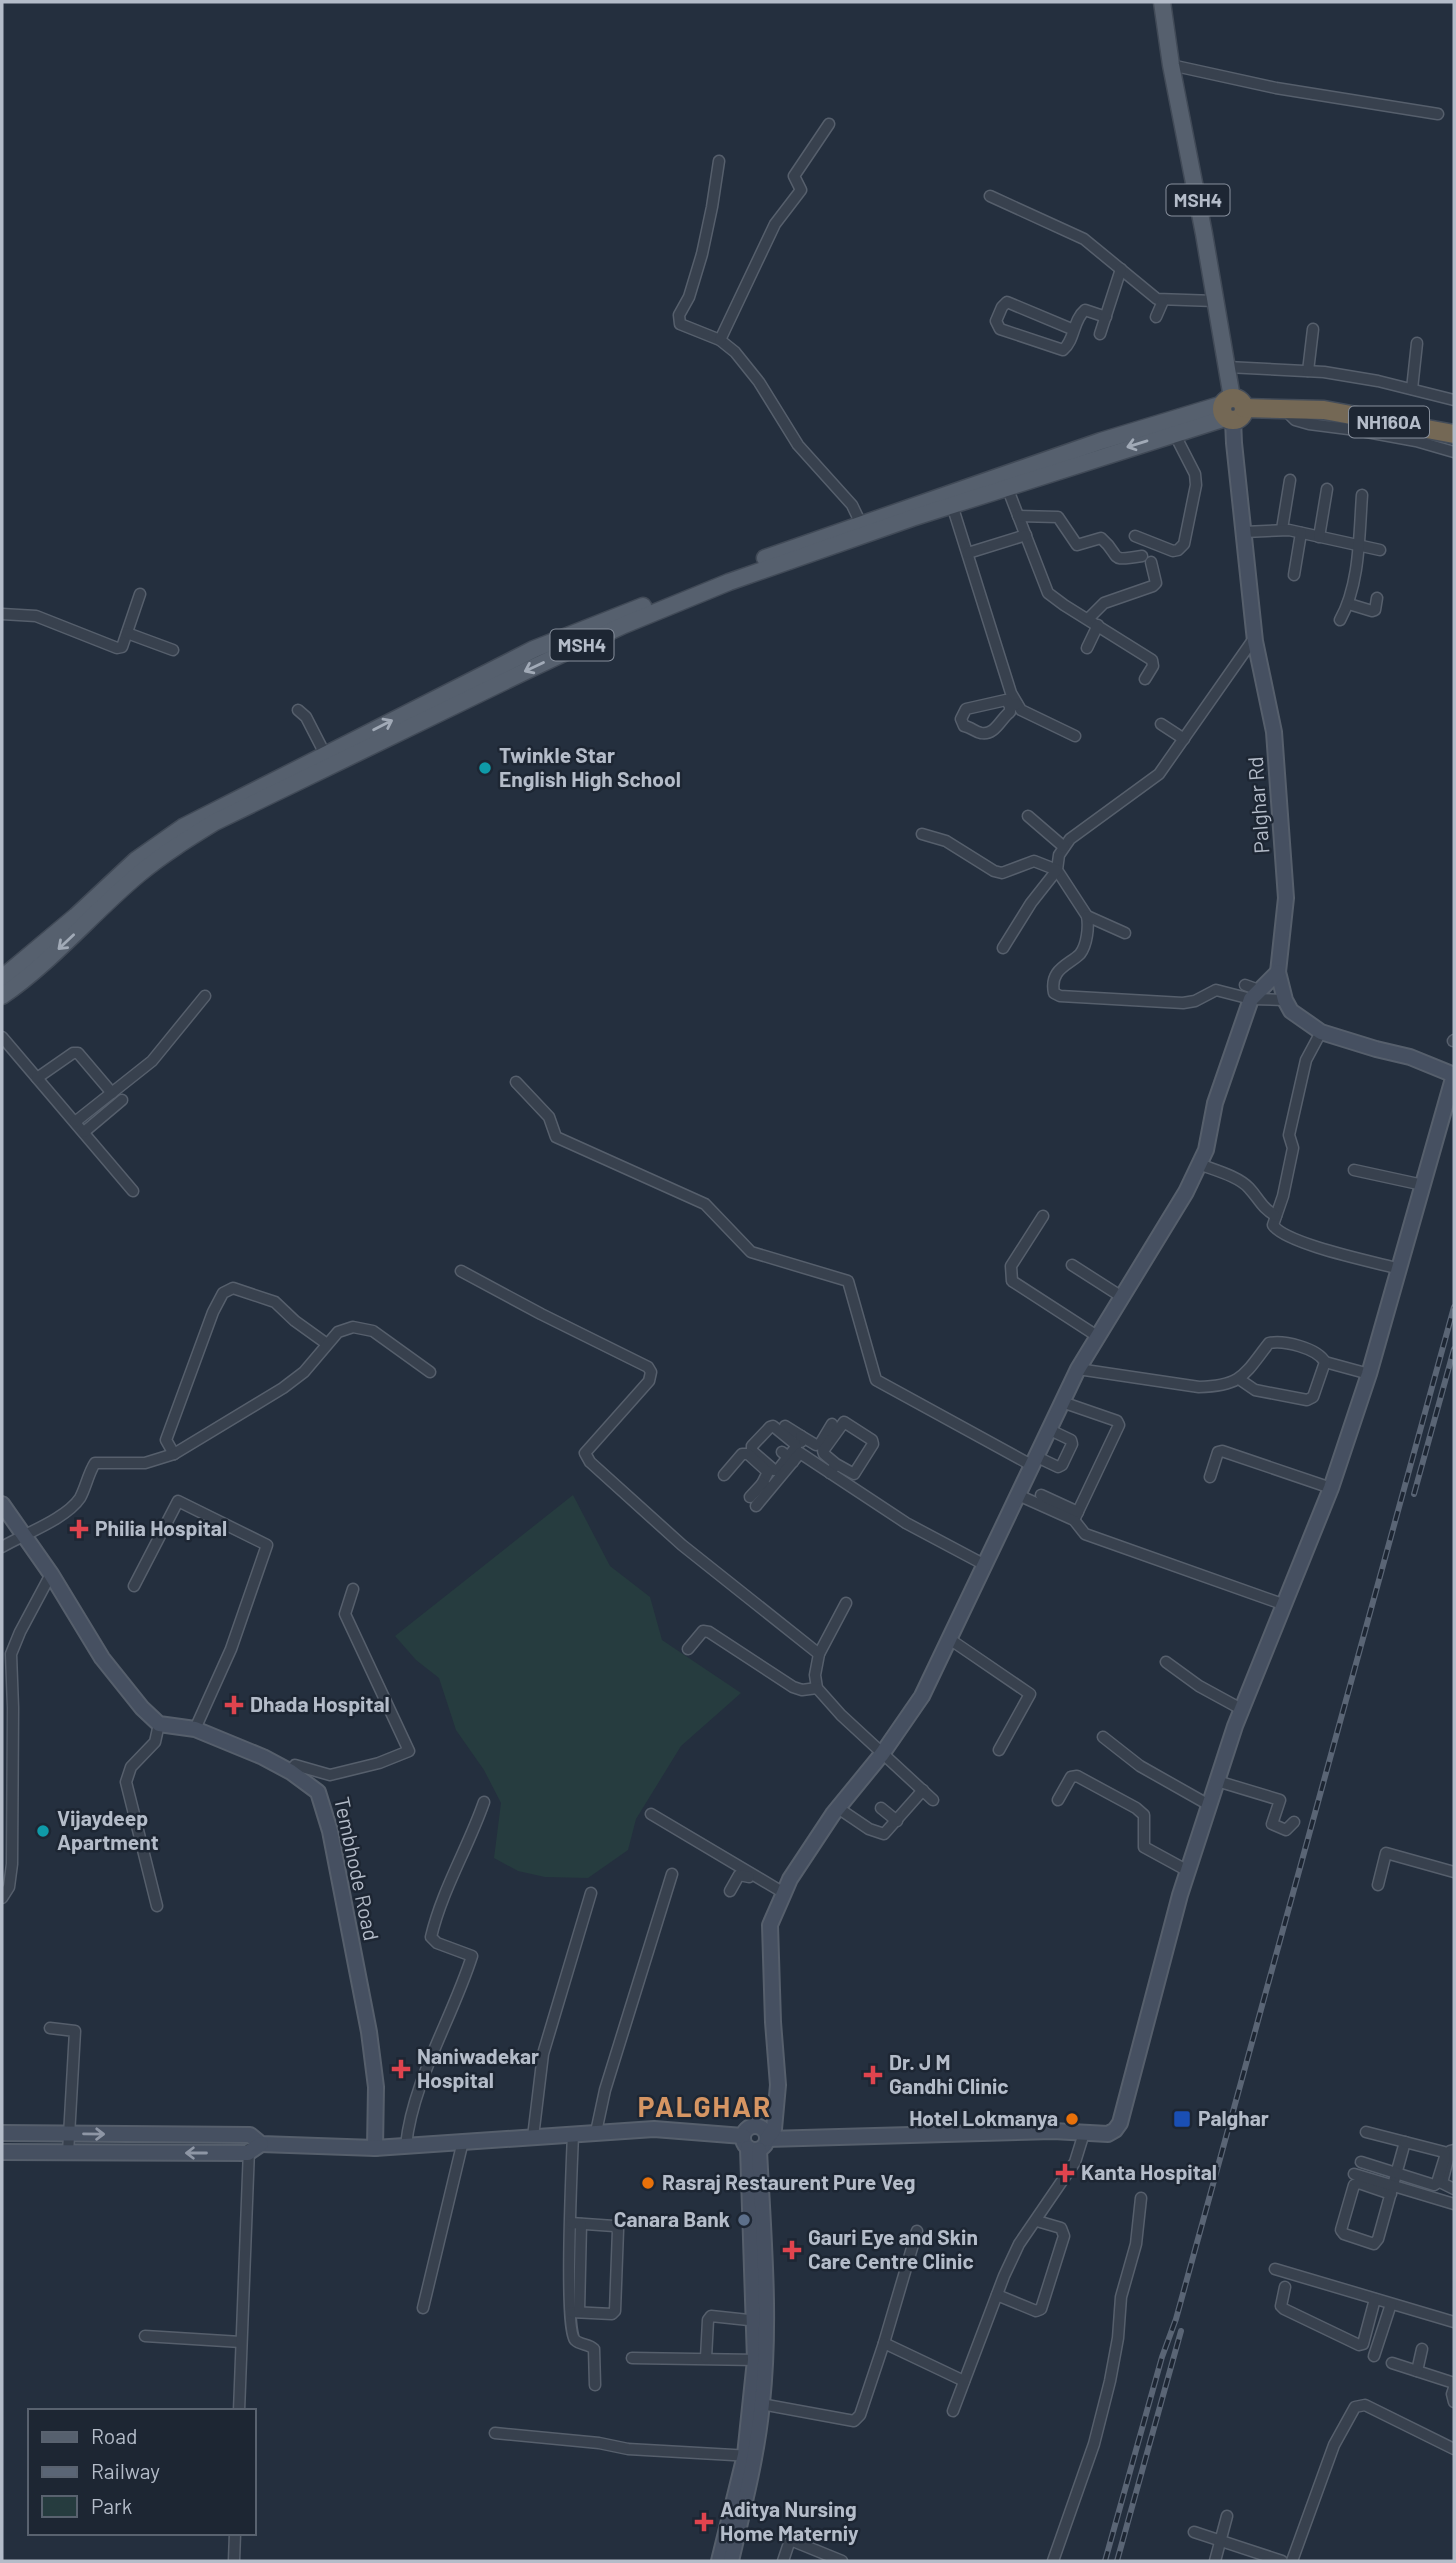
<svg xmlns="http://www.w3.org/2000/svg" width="1456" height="2563" font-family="Barlow,sans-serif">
<rect width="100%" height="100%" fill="#242f3e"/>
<polygon fill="#263c3f" points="573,1495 610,1566 650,1597 662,1640 741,1693 681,1746 636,1819 628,1850 588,1878 545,1877 518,1871 494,1858 501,1803 484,1770 456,1730 439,1678 416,1660 395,1636"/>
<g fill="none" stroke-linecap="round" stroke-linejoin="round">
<defs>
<g id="street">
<polyline points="1171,65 1276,88 1438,114"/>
<polyline points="719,161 712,207 702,254 689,297 679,315 680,324 720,340 735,352 759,382 798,445 852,505 863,528"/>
<polyline points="990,196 1084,239 1157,299 1215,301"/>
<polyline points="1156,317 1163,301"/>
<path d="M1074,330L1007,302L1002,307L996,321L1000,329L1063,350C1075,340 1073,320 1085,310L1106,317"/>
<polyline points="1100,334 1121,269"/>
<polyline points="720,340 775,224 801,190 794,176 829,124"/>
<polyline points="1227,367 1324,372 1378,381 1454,400"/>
<polyline points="1308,371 1313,329"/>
<polyline points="1412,389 1417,343"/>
<polyline points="1285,410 1295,420 1309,424 1356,430 1416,441 1454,452"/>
<polyline points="1007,487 1048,593 1064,605 1152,660 1153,666 1145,679"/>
<polyline points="952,505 1011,693 1021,710 1075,736"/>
<path d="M1018,516L1058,517L1077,545L1101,538C1123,557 1106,562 1142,556"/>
<polyline points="1282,529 1290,480"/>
<polyline points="1244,532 1289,530 1380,550"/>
<polyline points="1135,536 1173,551 1178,550 1184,544 1196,485 1195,474 1174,433"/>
<polyline points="1319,537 1327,489"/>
<polyline points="968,553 1026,535"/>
<polyline points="1294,575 1301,533"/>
<polyline points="1349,604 1372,611 1375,610 1377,598"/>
<polyline points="2,614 36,616 117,648 122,647 140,594"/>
<polyline points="1088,619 1104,603 1153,586 1156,583 1151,562"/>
<path d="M1340,620C1360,584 1359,536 1362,495"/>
<polyline points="127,633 173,650"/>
<path d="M1255,637L1159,774L1070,839L1059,855L1057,870L1087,916C1089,927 1087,945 1080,954C1069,965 1049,969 1054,993L1060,996L1183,1003L1195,1001L1216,990L1251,999L1285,1000"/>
<polyline points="1087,648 1098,625"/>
<path d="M1010,706L1006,700L966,709L961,719L964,726C971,727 975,732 981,733C995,736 1001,718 1010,712V706L1017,704"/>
<polyline points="298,710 306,717 325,754"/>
<polyline points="1161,724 1184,739"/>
<polyline points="1028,816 1064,847"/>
<polyline points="922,834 946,841 994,871 1002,873 1034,861 1057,870 1031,903 1003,948"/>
<polyline points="1087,916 1125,933"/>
<polyline points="1245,985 1259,990"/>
<path d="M1321,1032L1306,1060L1289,1135L1293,1148L1283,1196L1273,1225C1285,1244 1374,1262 1400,1269"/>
<polyline points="2,1037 133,1191"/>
<polyline points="1453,1041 1454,1040"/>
<polyline points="37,1078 73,1053 78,1053 112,1093"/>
<polyline points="516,1082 549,1117 556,1137 705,1204 751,1252 848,1281 876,1380 1033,1466"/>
<polyline points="75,1122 152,1061 205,996"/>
<polyline points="84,1132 122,1100"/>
<path d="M1199,1164C1214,1170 1238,1176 1249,1188C1260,1200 1261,1207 1276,1216"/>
<polyline points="1354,1170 1423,1185"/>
<polyline points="1043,1216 1011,1266 1012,1281 1097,1336"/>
<polyline points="1072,1265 1122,1297"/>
<polyline points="461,1271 541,1314 648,1367 651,1372 649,1381 585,1453 590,1462 682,1545 819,1654"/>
<polyline points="1325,1362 1369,1374"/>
<path d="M1078,1369L1199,1387C1242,1386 1244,1375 1269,1343C1284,1340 1317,1348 1325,1362L1313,1397L1307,1400L1255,1390L1239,1379"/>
<polyline points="1062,1402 1117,1421 1119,1425 1074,1520"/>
<polyline points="785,1426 801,1436 801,1442"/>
<polyline points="801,1436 816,1445 820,1444 832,1424"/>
<polyline points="782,1452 788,1457 796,1447 795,1444 773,1426 770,1427 752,1446 752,1451 774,1470 778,1470 788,1457 793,1462"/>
<polyline points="174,1454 166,1440 213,1312 223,1293 233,1288 275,1302 295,1321 327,1344"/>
<polyline points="1037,1457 1058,1467 1062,1465 1072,1444 1071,1440 1050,1430"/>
<polyline points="830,1473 836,1464 854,1474 873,1444 872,1440 844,1422 823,1451 824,1454 836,1464"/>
<polyline points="724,1475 742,1454 748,1454 768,1472 762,1484"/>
<polyline points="1210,1477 1218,1452 1222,1451 1331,1488"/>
<polyline points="1018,1495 1074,1520 1085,1534 1285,1605"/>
<polyline points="1041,1495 1078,1512"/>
<polyline points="750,1497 762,1484 767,1487"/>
<polyline points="756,1506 800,1453 906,1523 985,1565"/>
<path d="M2,1547C24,1534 66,1519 80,1498C86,1487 88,1474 95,1463H145L174,1454L283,1388L304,1372L338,1332L353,1327L373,1331L430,1372"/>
<polyline points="134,1586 178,1501 267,1545 231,1649 195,1729"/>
<polyline points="846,1603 819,1654 815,1675 817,1688 841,1715 933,1800"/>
<polyline points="948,1638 1030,1694 999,1750"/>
<polyline points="688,1649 703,1631 709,1632 793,1687 802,1690 817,1688"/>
<polyline points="1166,1662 1199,1686 1243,1710"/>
<polyline points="1103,1737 1140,1766 1209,1805"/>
<polyline points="291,1772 295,1765 330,1775 379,1763 409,1751 345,1614 353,1589"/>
<polyline points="1217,1781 1280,1800 1272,1824 1286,1830 1294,1822"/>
<polyline points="1058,1800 1071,1777 1077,1776 1136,1808 1144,1815 1144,1847 1188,1871"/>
<polyline points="838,1808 869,1829 884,1834 923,1790"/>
<polyline points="881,1808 897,1821"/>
<polyline points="651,1814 784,1893"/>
<polyline points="1378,1885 1386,1853 1454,1872"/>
<polyline points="730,1891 739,1875 749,1877"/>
<polyline points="2,1898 9,1887 12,1864 13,1708 11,1654 20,1632 51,1574"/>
<polyline points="157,1906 126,1782 131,1767 155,1742 159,1724"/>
<polyline points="50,2028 75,2031 68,2153"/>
<polyline points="596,2132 605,2090 672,1874"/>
<polyline points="1366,2132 1405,2142 1378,2239 1374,2244 1344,2234 1341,2230 1354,2185 1359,2183 1391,2194"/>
<path d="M573,2134C572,2160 564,2329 575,2340C580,2345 589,2344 594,2349L595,2385"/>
<polyline points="533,2137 543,2054 591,1893"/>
<path d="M406,2145C413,2080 452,2019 472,1956L437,1943L431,1937C442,1890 468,1848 484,1802"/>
<polyline points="1454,2150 1450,2151 1442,2183 1454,2189"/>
<polyline points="1361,2162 1434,2185 1437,2183 1445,2157 1444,2152 1405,2142"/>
<polyline points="1354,2174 1454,2204"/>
<polyline points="1275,2269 1454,2322"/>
<polyline points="1285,2287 1281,2306 1284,2309 1359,2345 1363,2344 1375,2299"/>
<polyline points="997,2295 1036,2311 1041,2309 1064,2236 1061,2228 1037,2221"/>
<polyline points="423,2308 463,2141"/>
<polyline points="571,2312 612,2314 615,2311 618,2230 614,2226 571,2223"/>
<polyline points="579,2312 581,2224"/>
<polyline points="145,2336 241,2342"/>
<polyline points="884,2343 917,2231"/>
<polyline points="1374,2356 1391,2304"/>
<polyline points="632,2358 758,2360"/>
<polyline points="706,2358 708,2320 711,2316 758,2321"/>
<polyline points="1392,2363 1454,2383"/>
<polyline points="1417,2371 1422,2349"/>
<polyline points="1454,2388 1452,2394 1454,2402"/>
<polyline points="756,2403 854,2421 860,2415 884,2343 964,2381"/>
<polyline points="239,2411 249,2149"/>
<polyline points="953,2411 1004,2276 1019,2244 1075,2162 1084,2133"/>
<polyline points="495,2433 599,2443 628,2449 751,2456"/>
<polyline points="1194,2532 1282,2561"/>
<polyline points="234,2561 235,2533"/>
<polyline points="783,2561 789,2543 793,2541 842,2561"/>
<polyline points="1053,2561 1094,2444 1110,2381 1118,2338 1121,2297 1136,2244 1141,2198"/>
<polyline points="1215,2561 1227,2516"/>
<polyline points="1292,2561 1334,2445 1355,2407 1365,2405 1454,2449"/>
</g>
<g id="secondary">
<polyline points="2,1504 51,1574 102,1658 142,1708 159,1724 195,1729 263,1757 291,1772 318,1792 330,1831 369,2032 376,2087 375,2148"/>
<circle cx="755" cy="2138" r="12"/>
<polyline points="2,2133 250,2135 261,2144 375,2148 654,2129 743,2136"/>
<polyline points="767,2139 1053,2131 1108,2134 1115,2130 1120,2123 1180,1895 1235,1726 1331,1488 1369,1374 1454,1075 1410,1057 1376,1049 1321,1032 1291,1011 1285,1000 1278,972 1286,898 1274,732 1255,641 1234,443 1233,420"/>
<polyline points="767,2139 774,2129 778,2085 773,2022 770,1925 784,1893 790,1879 833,1814 882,1754 922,1696 1078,1369 1186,1192 1206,1150 1215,1103 1251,999 1278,972"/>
<polyline points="2,2152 248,2153 261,2144"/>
<polyline points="719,2561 745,2455 755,2360 748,2148"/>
<path d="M731,2561C743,2509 757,2457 762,2403C771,2319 763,2234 759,2150"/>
</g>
<g id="primary">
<polyline points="1162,2 1171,65 1204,234 1232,398"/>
<polyline points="765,558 1101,441 1223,404"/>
<polyline points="2,978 76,916 136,860 183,827 534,649 643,606"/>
<path d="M2,996C53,961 92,913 139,874C163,854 189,838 215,822L528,670L624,625L729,582L912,518L1226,418"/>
</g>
<g id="highway">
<circle cx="1233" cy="409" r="11"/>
<polyline points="1244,408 1324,410 1454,434"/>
</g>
</defs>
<use href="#street" stroke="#565f6c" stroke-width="13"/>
<use href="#secondary" stroke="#565f6c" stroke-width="18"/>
<use href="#primary" stroke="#414a57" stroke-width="19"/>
<use href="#highway" stroke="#434c59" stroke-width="21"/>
<use href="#street" stroke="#38414e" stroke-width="10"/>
<use href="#secondary" stroke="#465061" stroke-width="14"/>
<use href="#primary" stroke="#56606e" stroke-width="16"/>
<use href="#highway" stroke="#746855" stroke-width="18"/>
<defs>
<g id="rail">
<polyline points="1414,1494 1454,1349"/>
<polyline points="1105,2561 1162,2357 1176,2319 1454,1307"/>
<polyline points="1117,2561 1181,2331"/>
</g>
</defs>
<use href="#rail" stroke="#5a6575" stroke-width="6"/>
<use href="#rail" stroke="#1d2633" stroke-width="3.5" stroke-dasharray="10" stroke-linecap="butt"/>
</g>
<defs><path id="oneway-shaft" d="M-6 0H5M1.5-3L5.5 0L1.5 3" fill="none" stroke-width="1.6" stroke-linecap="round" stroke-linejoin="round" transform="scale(1.75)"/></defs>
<g stroke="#a1aab7">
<use href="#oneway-shaft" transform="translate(1137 444) rotate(163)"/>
<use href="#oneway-shaft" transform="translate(534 667) rotate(155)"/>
<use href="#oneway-shaft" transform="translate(383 725) rotate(-27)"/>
<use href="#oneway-shaft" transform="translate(66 942) rotate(137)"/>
</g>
<g stroke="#8e96a5">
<use href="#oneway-shaft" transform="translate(94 2134) rotate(1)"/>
<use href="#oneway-shaft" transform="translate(196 2153) rotate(-180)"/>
</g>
<g fill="#0f9aa8" stroke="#1d2633" stroke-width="2.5">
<circle cx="485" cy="768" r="7"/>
<circle cx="43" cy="1831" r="7"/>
</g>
<g fill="#e0444e" stroke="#1d2633" stroke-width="2.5">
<path d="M75.5 1518.5h7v7h7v7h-7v7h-7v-7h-7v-7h7z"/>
<path d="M230.5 1694.5h7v7h7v7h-7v7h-7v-7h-7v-7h7z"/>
<path d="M397.5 2058.5h7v7h7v7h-7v7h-7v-7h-7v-7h7z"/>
<path d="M869.5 2064.5h7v7h7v7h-7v7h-7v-7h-7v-7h7z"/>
<path d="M1061.5 2162.5h7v7h7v7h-7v7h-7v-7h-7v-7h7z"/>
<path d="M788.5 2239.5h7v7h7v7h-7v7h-7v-7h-7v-7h7z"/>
<path d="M700.5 2511.5h7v7h7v7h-7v7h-7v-7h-7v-7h7z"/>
</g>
<g fill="#e8710a" stroke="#1d2633" stroke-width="2.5">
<circle cx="1072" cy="2119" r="7"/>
<circle cx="648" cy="2183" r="7"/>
</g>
<rect fill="#1a4fb4" stroke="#1d2633" stroke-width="2.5" x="1173" y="2110" width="18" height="18" rx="3.5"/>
<circle fill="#5c6f8a" stroke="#1d2633" stroke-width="2.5" cx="744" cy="2220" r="7"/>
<g text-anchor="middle" stroke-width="5" stroke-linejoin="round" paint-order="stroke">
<g fill="#1d2633" stroke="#878f9c" stroke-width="2">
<rect x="1166.5" y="184.5" width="63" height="31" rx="5"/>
<rect x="1349" y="406.5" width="80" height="31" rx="5"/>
<rect x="550.5" y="629.5" width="63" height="31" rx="5"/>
</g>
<g font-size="19" font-weight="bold" fill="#b4bcc9">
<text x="1198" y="207">MSH4</text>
<text x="1389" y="429">NH160A</text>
<text x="582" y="652">MSH4</text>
</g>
<g font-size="21" font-weight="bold" fill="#b4bcc9" stroke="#1d2633" text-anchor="start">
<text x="499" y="763">Twinkle Star<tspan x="499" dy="24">English High School</tspan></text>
<text x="95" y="1536">Philia Hospital</text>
<text x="250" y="1712">Dhada Hospital</text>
<text x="57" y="1826">Vijaydeep<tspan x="57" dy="24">Apartment</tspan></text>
<text x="417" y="2064">Naniwadekar<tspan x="417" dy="24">Hospital</tspan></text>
<text x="889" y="2070">Dr. J M<tspan x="889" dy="24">Gandhi Clinic</tspan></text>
<text x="1058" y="2126" text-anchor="end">Hotel Lokmanya</text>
<text x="1198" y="2126">Palghar</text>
<text x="1081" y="2180">Kanta Hospital</text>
<text x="662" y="2190">Rasraj Restaurent Pure Veg</text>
<text x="730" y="2227" text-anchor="end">Canara Bank</text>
<text x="808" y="2245">Gauri Eye and Skin<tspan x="808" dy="24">Care Centre Clinic</tspan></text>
<text x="720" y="2517">Aditya Nursing<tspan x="720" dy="24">Home Materniy</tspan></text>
</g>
<g font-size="21" fill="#b4bcc9" stroke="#1d2633">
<text transform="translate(1259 805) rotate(-94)" y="7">Palghar Rd</text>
<text transform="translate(356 1869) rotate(78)" y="7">Tembhode Road</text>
</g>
<g font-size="28" font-weight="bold" letter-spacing="2" fill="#d59563" stroke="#1d2633">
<text x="705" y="2117">PALGHAR</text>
</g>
</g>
<rect width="1456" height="2563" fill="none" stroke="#b4bcc9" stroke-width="7"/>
<rect x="28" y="2409" width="228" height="126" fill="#1d2633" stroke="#59626f" stroke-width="2"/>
<rect x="42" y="2432" width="35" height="10" fill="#56606e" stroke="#59626f" stroke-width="2"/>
<text x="91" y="2444" font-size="21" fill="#b4bcc9">Road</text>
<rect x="42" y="2467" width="35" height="10" fill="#5a6575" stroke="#59626f" stroke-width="2"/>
<text x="91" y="2479" font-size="21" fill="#b4bcc9">Railway</text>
<rect x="42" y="2496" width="35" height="21" fill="#263c3f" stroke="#59626f" stroke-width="2"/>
<text x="91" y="2514" font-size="21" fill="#b4bcc9">Park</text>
</svg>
